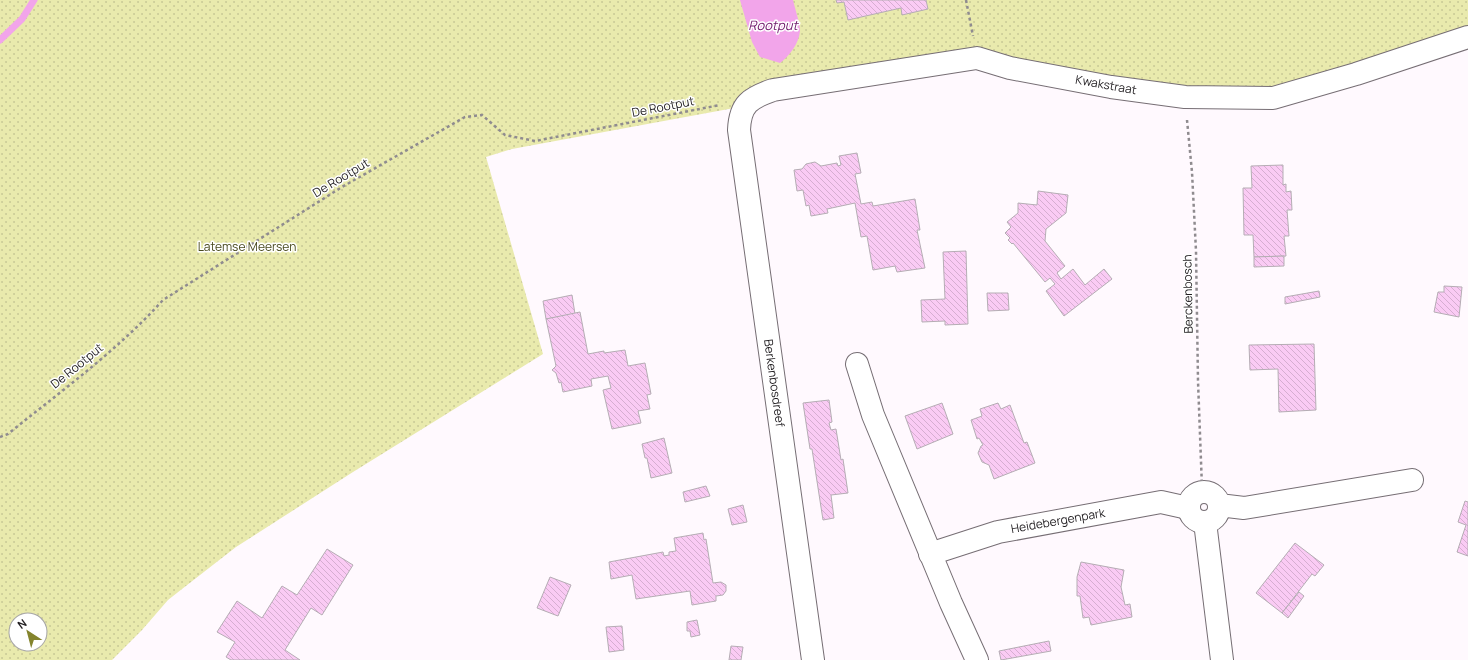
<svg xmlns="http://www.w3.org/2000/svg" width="1468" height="660" font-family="Manrope,sans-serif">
<defs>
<pattern id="park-dots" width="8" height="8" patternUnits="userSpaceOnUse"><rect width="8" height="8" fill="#e9eaad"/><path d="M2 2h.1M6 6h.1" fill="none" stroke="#c8c895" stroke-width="1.8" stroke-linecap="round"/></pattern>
<pattern id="building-back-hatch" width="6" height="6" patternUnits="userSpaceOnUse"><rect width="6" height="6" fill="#facbf4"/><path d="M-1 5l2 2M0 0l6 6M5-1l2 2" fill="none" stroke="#d6aed1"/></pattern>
</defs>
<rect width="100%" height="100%" fill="#fff9fe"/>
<path fill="url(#park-dots)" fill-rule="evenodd" d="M0,0H1468V37L1273,98L977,58L745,106L512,149L486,157L543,354L353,472L236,547L182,589L168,600L142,630L112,660H0ZM16,620H40V644H16Z"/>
<path fill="#f2a5ea" d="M740,0H793C795,9 800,23 800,31C799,44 789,56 780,63L760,57L752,42Z"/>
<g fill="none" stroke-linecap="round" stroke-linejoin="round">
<polyline stroke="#f2a5ea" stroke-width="7" points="0,40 22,19 34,0"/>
</g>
<g fill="url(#building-back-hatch)" stroke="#b5adb4">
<polygon points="836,0 926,0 928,9 902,15 901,8 848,20 844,2 837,3"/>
<polygon points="857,153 861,173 855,174 861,204 872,202 873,206 915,199 920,230 917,230 925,268 897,272 895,266 873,270 867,236 861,237 855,203 827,209 828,213 811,216 809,205 806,206 803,190 797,191 794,170 802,169 806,164 815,162 821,166 837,163 838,166 841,165 839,156"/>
<polygon points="1283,165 1283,185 1286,184 1286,192 1291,191 1292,210 1287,210 1289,236 1284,236 1286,256 1254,257 1253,235 1244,235 1243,188 1252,188 1251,166"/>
<polygon points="1038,191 1068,195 1066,213 1046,229 1045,241 1065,266 1057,273 1061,279 1073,269 1085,285 1104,269 1112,279 1064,316 1046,291 1055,284 1050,278 1045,282 1013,243 1012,244 1008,240 1010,238 1005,233 1011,227 1007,222 1018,213 1018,203 1037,205"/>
<polygon points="966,251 968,324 945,325 945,321 922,322 921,300 945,299 943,252"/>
<polygon points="1284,256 1284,266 1254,267 1254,257"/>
<polygon points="1444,286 1462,287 1459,317 1434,312 1438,292 1444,292"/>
<polygon points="1319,291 1320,297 1285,304 1285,297"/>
<polygon points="987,293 1008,293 1009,310 988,311"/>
<polygon points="572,295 575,314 546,319 543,301"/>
<polygon points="580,312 588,354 604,351 604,353 625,350 628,366 645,363 651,394 647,395 650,409 638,411 641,423 612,429 603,390 611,388 608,376 591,379 592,386 563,392 561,382 559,383 556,373 552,370 556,366 546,319"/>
<polygon points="1314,344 1316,410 1279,412 1278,369 1250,370 1249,345"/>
<polygon points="829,400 832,422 829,423 831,430 836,429 841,460 843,459 848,493 831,495 834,518 823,520 812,449 810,449 803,403"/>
<polygon points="942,403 953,434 917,449 905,416"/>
<polygon points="998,403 1001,409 1010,405 1024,443 1027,442 1035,463 994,479 989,465 982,462 978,453 981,446 983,445 979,438 977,439 971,420 982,416 980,409"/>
<polygon points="664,438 672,473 651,478 647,458 645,458 642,444"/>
<polygon points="706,486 710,496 685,502 683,492"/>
<polygon points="1465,501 1468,502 1468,556 1457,552 1466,525 1458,522"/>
<polygon points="743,505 747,522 732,525 728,509"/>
<polygon points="703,533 704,540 706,539 713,583 721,582 726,585 726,591 723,595 716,596 716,601 692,605 690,591 636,599 632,575 611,579 609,562 663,552 664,556 669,555 669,552 676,551 674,538"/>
<polygon points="1295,543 1324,565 1315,576 1312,574 1282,613 1256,593"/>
<polygon points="327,549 353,565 322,615 311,608 285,650 300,660 231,660 226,657 235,642 217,632 237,601 262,618 282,586 297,595"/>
<polygon points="1081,562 1124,570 1121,587 1125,605 1130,604 1132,617 1091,625 1089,617 1083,618 1080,596 1077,596 1077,577"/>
<polygon points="550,577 571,585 558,616 537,608"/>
<polygon points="1299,592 1304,596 1288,618 1282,613"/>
<polygon points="697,620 700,635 691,637 690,631 687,631 687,622"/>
<polygon points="622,626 624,650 609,652 606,627"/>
<polygon points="1049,641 1051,651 1001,660 999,651"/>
<polygon points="731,646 743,647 741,660 729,660"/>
</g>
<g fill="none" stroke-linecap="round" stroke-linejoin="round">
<defs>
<g id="minor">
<polyline points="857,364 873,415 951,603 977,660"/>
<circle cx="1204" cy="507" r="15"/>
<polyline points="1219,505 1244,508 1412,480"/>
<polyline points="1205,522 1222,660"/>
<polyline points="930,554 998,532 1161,502 1188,508"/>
<path d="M813,660L739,130C740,104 750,98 773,90L977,58L1010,68L1111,87L1185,97L1273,98L1356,74L1468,37"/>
</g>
</defs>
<use href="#minor" stroke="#766e74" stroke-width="24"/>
<g stroke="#8f8b8f" stroke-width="2.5" stroke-dasharray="3 3" stroke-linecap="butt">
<polyline points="966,0 973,36"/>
<polyline points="1187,120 1192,172 1196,251 1198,381 1202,488"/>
<path d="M0,437L8,434C61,391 117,351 163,300L342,187L465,117L482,115L505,135L535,141L720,105"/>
</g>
<use href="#minor" stroke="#fff" stroke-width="22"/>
</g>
<g text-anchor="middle" stroke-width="3" stroke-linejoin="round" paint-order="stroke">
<g font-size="12" fill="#201d20" stroke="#fff">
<text transform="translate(1106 85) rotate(10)" y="4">Kwakstraat</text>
<text transform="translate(663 107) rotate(-11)" y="4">De Rootput</text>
<text transform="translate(341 178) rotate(-31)" y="4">De Rootput</text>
<text transform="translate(1188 294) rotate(-91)" y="4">Berckenbosch</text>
<text transform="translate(77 366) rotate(-39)" y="4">De Rootput</text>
<text transform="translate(774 383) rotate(82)" y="4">Berkenbosdreef</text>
<text transform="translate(1058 521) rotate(-10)" y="4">Heidebergenpark</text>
</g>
<g font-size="12" fill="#4a4b20" stroke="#fff">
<text x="247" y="251">Latemse Meersen</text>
</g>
<g font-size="13" font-style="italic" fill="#70186c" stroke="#fff">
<text x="773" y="30">Rootput</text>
</g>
</g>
<g transform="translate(28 632) rotate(324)"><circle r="19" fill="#ffffff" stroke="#a6a5a6"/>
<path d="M0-3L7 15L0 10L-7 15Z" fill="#84842d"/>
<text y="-6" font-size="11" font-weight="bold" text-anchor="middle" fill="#201d20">N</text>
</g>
</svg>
